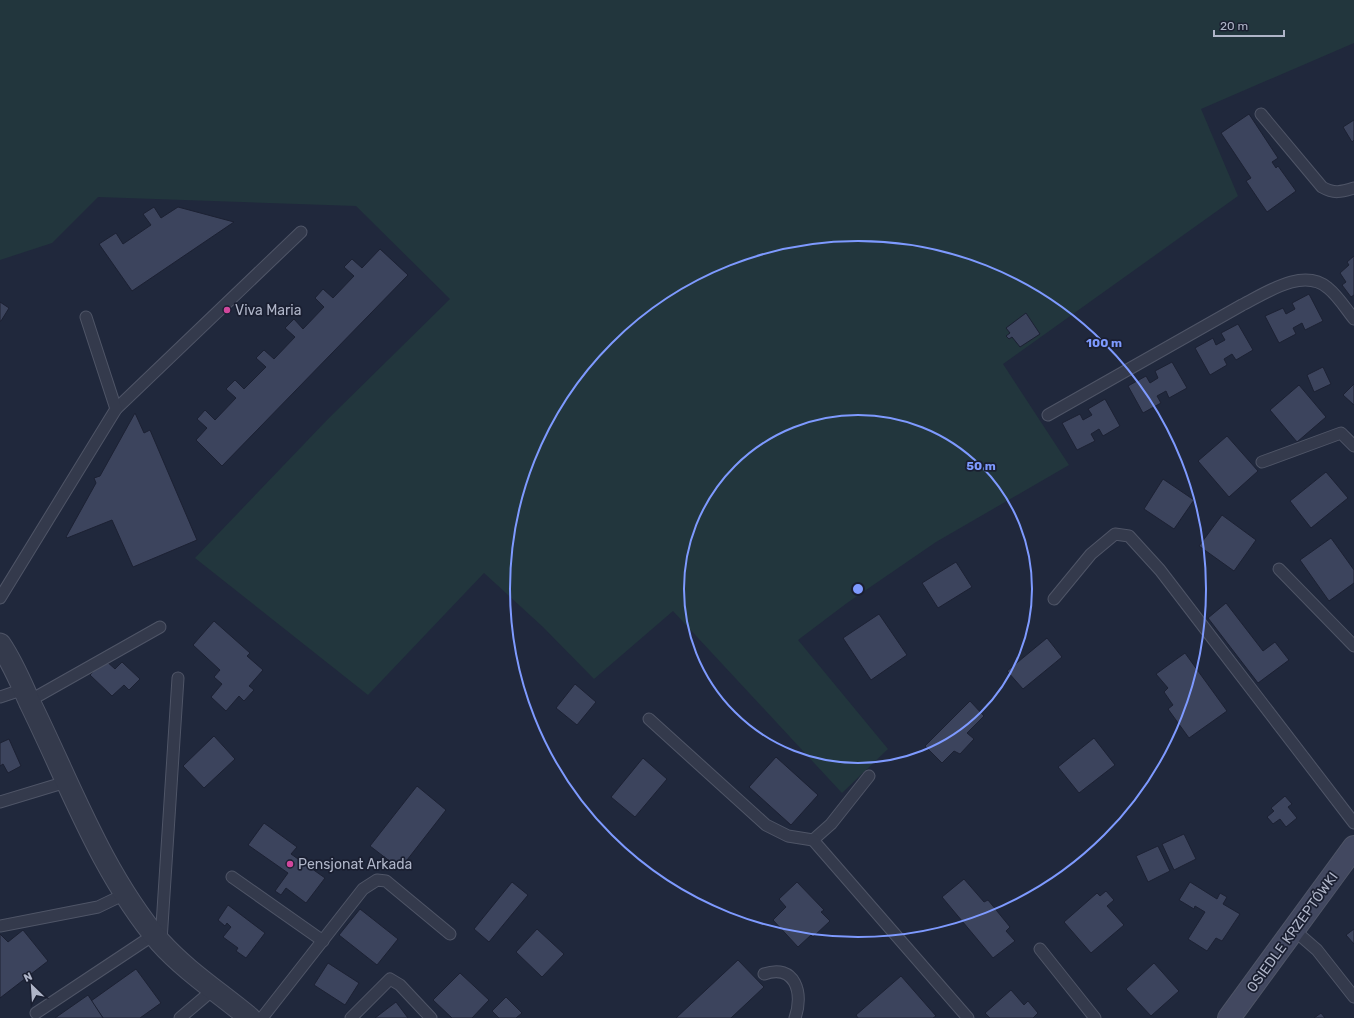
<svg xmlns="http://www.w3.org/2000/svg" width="1354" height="1018" font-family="Rubik,sans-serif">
<rect width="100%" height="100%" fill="#20283c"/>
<polygon fill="#22363d" points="0,0 1354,0 1354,43 1201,109 1238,196 1003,364 1069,465 936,542 847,603 798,640 888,749 842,793 673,611 594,679 543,627 484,573 368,695 195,558 328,419 450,299 356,206 98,197 52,243 0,260"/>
<g fill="#3c445d" stroke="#1c2133">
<polygon points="1249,114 1278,158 1272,162 1276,168 1278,166 1296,191 1267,212 1246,181 1251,178 1221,133"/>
<polygon points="1354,120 1354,140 1352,142 1343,127"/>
<polygon points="154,207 161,218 178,207 234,222 132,291 99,244 116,233 123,244 151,225 143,214"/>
<polygon points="380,249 408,275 222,466 196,440 207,428 197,419 205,410 215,420 236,398 226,389 235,380 244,389 266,367 256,358 264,350 274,359 295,337 285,328 294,319 303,329 324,307 315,298 323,289 333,298 354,276 344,267 352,259 362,268"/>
<polygon points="1354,256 1354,295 1351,297 1342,285 1346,282 1340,273 1349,265 1347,262"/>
<polygon points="1309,294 1323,321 1305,330 1302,323 1293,328 1296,334 1279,343 1265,316 1283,308 1286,314 1295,309 1292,303"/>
<polygon points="0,302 9,308 1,321 0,321"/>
<polygon points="1026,313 1040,334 1020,347 1012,337 1009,339 1006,336 1010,333 1006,328"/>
<polygon points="1238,324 1253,350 1236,360 1232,354 1224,359 1227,365 1210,375 1195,348 1213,338 1216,345 1225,340 1221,333"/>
<polygon points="1172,362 1187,388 1169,398 1166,391 1157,396 1161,403 1143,413 1128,386 1146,376 1150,383 1158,378 1155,371"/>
<polygon points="1323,367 1331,384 1314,392 1307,375"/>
<polygon points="1354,384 1354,405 1343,395"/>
<polygon points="1299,385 1326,417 1297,442 1270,410"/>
<polygon points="1105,399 1120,426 1103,436 1099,429 1091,434 1095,441 1077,450 1062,423 1080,414 1083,420 1092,415 1088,409"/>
<polygon points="135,413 144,433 150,430 197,540 133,567 112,520 67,538 66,537 96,483 94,478 100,476"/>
<polygon points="1227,436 1258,471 1229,497 1198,461"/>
<polygon points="1326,472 1348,498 1311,528 1290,501"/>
<polygon points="1163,479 1194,500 1174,529 1144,509"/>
<polygon points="1222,515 1256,540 1234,571 1199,546"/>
<polygon points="1331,538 1354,570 1354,583 1329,601 1300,560"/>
<polygon points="956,562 972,587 938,608 922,583"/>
<polygon points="1226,603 1263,651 1275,642 1289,660 1258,683 1208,618"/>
<polygon points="879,614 907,655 871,680 843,638"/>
<polygon points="214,621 250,653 247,656 263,670 249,686 254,690 244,701 239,696 226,711 211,697 222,684 214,677 220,670 193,645"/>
<polygon points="1047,638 1062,657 1023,689 1007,671"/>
<polygon points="1185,653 1227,711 1189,738 1168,709 1173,705 1164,692 1168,688 1156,674"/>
<polygon points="105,660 115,669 122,662 140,679 129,690 124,685 112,696 90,675"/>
<polygon points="575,684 596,702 577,725 556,708"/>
<polygon points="970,701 984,716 967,733 974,739 960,754 954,751 942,763 925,746"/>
<polygon points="214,736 235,759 204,788 183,766"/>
<polygon points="1094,738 1115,765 1079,793 1058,767"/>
<polygon points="9,739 21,766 8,773 3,764 0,766 0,743"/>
<polygon points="776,757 818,795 791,825 749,787"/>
<polygon points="643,758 667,779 635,817 611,797"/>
<polygon points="417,786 446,810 400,869 370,846"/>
<polygon points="1285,796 1292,804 1288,807 1297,818 1286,827 1280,819 1273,824 1267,817 1274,811 1271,808"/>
<polygon points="264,823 297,847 291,854 325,878 306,903 286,888 281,895 275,891 288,873 248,845"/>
<polygon points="1184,834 1196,859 1174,870 1162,844"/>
<polygon points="1158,846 1170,871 1148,882 1136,856"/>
<polygon points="964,879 984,902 988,900 1010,927 1006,931 1015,941 993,958 942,897"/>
<polygon points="512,882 528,895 489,942 474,929"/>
<polygon points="797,882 824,910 821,912 830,921 813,937 811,935 798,947 773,920 786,907 779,899"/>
<polygon points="1190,882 1217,899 1220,893 1227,897 1223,904 1240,914 1222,941 1216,938 1207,951 1188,939 1205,912 1195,906 1194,909 1179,900"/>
<polygon points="1106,891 1114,900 1107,906 1124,925 1091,953 1064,922 1097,893 1100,896"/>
<polygon points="228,905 265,933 246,958 236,951 238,948 223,937 231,927 227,923 225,926 218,920"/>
<polygon points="360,909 398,939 377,965 339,935"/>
<polygon points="537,929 564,954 542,977 516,952"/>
<polygon points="1354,929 1354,944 1346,935"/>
<polygon points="23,930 48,961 0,998 0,934 8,942"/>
<polygon points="738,960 764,987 731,1018 676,1018"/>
<polygon points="328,963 359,983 345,1005 314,985"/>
<polygon points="1154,963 1179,991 1151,1016 1126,989"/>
<polygon points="136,969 161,1003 140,1018 103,1018 91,1001"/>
<polygon points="460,973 489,1000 472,1018 452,1018 433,1000"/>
<polygon points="901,976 936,1016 933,1018 858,1018 856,1015"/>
<polygon points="1011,990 1024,1005 1028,1001 1038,1013 1033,1018 990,1018 985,1013"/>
<polygon points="88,995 103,1018 55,1018"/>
<polygon points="506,997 522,1013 516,1018 499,1018 492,1011"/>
<polygon points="396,1002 408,1018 375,1018"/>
<polygon points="1321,1013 1325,1018 1314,1018"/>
</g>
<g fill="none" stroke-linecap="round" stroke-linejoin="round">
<defs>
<g id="lane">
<path d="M1261,114L1322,187C1334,194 1341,192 1354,188"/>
<polyline points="116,409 301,232"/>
<path d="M1048,415L1242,305C1266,293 1303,267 1328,288C1338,296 1346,309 1354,319"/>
<polyline points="1262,462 1341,433 1354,446"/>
<polyline points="1279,569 1354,646"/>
<polyline points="0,598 116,409 86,317"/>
<polyline points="1054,599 1091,554 1115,534 1129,536 1160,570 1354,823"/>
<polyline points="0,697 24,689"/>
<polyline points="29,701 160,627"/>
<polyline points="649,719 766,825 788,836 813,840 831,824 869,776"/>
<polyline points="0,802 66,782"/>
<polyline points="813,840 968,1018"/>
<polyline points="232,877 323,941"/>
<polyline points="0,926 98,907 125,894"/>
<polyline points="1294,930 1317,950 1354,997"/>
<polyline points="161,941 178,678"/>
<polyline points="1040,949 1095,1018"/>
<path d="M764,974C795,963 804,993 795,1018"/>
<polyline points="36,1013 155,934"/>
<polyline points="180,1018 214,989"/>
<polyline points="262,1018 363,889 377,880 386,881 450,934"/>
<polyline points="351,1018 390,979 400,985 431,1018"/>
</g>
<path id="street" d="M0,644C13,663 21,683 30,703C70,784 101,872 160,942C186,971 220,993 250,1018"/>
<polyline id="secondary" points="1229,1018 1354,847"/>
</defs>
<use href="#lane" stroke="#4f5567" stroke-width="13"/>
<use href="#street" stroke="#4f5567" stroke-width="23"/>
<use href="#secondary" stroke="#4f5567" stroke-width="24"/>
<use href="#lane" stroke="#343a4c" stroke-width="11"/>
<use href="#street" stroke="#343a4c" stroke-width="21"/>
<use href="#secondary" stroke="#424860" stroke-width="22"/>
</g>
<g fill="none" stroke="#7e9aff" stroke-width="2">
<circle cx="858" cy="589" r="174"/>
<circle cx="858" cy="589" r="348"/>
</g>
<g fill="#d1479c" stroke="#1a1f31" stroke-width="1.5">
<circle cx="227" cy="310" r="4"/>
<circle cx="290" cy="864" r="4"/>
</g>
<g text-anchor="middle" stroke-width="3.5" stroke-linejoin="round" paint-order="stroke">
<g font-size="14" fill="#afb5c8" stroke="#1a1f31" text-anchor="start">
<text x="235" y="315">Viva Maria</text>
<text x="298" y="869">Pensjonat Arkada</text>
</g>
<g font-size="14" fill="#afb5c8" stroke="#1a1f31">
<text transform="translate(1292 932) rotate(-54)" y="5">OSIEDLE KRZEPTÓWKI</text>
</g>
</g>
<circle cx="858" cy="589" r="6" fill="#7e9aff" stroke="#1a1f31" stroke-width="2"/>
<g font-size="12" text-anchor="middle" font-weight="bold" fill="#7e9aff" stroke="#1a1f31" stroke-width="3.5" stroke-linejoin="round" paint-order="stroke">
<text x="1104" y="347">100 m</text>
<text x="981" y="470">50 m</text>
</g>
<g transform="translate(32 986) rotate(335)" stroke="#1a1f31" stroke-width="3" paint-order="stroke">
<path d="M0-3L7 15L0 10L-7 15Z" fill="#afb5c8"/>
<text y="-6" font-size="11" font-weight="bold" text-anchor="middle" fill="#afb5c8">N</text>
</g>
<path d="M1214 30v6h70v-6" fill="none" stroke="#afb5c8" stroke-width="2"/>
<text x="1220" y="30" font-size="12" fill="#afb5c8" stroke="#1a1f31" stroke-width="3" paint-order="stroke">20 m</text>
</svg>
